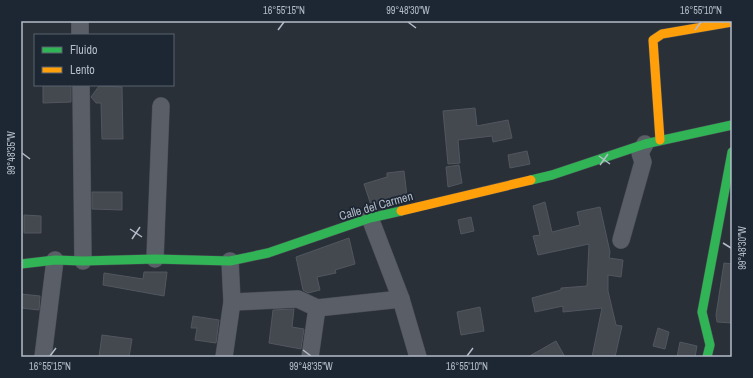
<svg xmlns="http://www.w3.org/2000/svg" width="753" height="378" font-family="'Archivo Narrow',sans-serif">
<rect width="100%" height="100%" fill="#2a3038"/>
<g fill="#444950" stroke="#52575f">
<polygon points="43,85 71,85 71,102 43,103"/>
<polygon points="99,86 122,87 123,139 102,139 101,103 96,103 91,97"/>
<polygon points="475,108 477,126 508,120 512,138 493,142 492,136 458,140 460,163 448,164 443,111"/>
<polygon points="527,151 530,164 510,168 508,155"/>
<polygon points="459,165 462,183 448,187 446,167"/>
<polygon points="404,171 407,196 371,205 364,184 387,177 387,173"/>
<polygon points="92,192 122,192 122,210 92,209"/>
<polygon points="545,202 552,232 580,225 577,212 600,207 610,252 609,258 623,260 621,277 608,275 608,291 616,325 622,326 615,357 592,357 602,308 563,312 563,306 535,312 532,298 561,290 561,288 587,286 589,244 538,255 533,236 540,235 533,206"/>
<polygon points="24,215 41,216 41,233 24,233"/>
<polygon points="471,217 474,231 461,234 458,220"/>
<polygon points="349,238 355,264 335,270 336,273 317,277 320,290 308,293 303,290 296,257"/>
<polygon points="724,263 732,264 732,323 717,322 716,315"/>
<polygon points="144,272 167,272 164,296 103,285 104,273 143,279"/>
<polygon points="21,294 40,296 39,310 21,308"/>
<polygon points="480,307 484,331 461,335 457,312"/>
<polygon points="294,309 292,327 304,329 301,349 269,343 273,310"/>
<polygon points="193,316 219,320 216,343 195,340 197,328 191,328"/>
<polygon points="658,328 669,332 665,349 653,346"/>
<polygon points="102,335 132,339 129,357 99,357"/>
<polygon points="556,341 565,357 528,357"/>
<polygon points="680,342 697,346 695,357 677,357"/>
</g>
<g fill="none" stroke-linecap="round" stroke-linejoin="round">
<defs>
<g id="street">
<polyline points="80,21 80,35"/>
<polyline points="81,85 83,261"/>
<polyline points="370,218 401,299 418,357"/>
<polyline points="621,240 643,162 640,153 645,144"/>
<polyline points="155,259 161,106"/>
<polyline points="232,302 298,299 317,308 401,299"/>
<polyline points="43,357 55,260"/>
<polyline points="224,357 232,302 230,261"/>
<polyline points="310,357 317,308"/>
</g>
<g id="fast">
<polyline points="531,180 552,175 645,144 732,125"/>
<polyline points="21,264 55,260 83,261 155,259 230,261 268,253 370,218 401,211"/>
<polyline points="707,357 710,345 702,312 732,152"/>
</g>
<g id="slow">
<polyline points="660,140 653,40 662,34 732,22"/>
<polyline points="401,211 531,180"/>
</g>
</defs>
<use href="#street" stroke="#484c53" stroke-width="18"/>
<use href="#fast" stroke="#484c53" stroke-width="10"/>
<use href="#slow" stroke="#484c53" stroke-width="10"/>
<use href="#street" stroke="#5a5e66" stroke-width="17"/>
<use href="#fast" stroke="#30b455" stroke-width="9"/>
<use href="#slow" stroke="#ff9f0a" stroke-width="9"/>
</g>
<path fill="none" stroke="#b4bcc9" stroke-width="1.5" d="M408,22L416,28M278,30L284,22M695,30L701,22M22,153L30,159M599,156L610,164M600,165L608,154M130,229L142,237M132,239L140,227M723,243L731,248M303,350L311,356M50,356L56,348M467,356L473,348"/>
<g text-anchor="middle" stroke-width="3.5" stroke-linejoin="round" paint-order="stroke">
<g font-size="12" fill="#b4bcc9" stroke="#1d2633">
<text transform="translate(376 206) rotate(-16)" y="4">Calle del Carmen</text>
</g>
</g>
<rect width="753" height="378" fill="none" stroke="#1d2633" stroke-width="44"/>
<rect x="34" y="34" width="140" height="52" fill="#1d2633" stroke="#59626f"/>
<rect x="42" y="47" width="20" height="6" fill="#30b455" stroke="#59626f"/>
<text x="70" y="54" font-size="12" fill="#b4bcc9">Fluido</text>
<rect x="42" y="67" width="20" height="6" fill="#ff9f0a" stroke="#59626f"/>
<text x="70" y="74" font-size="12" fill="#b4bcc9">Lento</text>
<rect x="22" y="22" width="709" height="334" fill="none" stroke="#b4bcc9" stroke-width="1.5"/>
<g font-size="10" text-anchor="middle" fill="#b4bcc9">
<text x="284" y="14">16°55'15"N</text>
<text x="408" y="14">99°48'30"W</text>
<text x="701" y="14">16°55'10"N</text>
<text transform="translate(11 153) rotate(-90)" y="4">99°48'35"W</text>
<text transform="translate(742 248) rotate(-90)" y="4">99°48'30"W</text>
<text x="50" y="370">16°55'15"N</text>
<text x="311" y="370">99°48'35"W</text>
<text x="467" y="370">16°55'10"N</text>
</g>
</svg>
